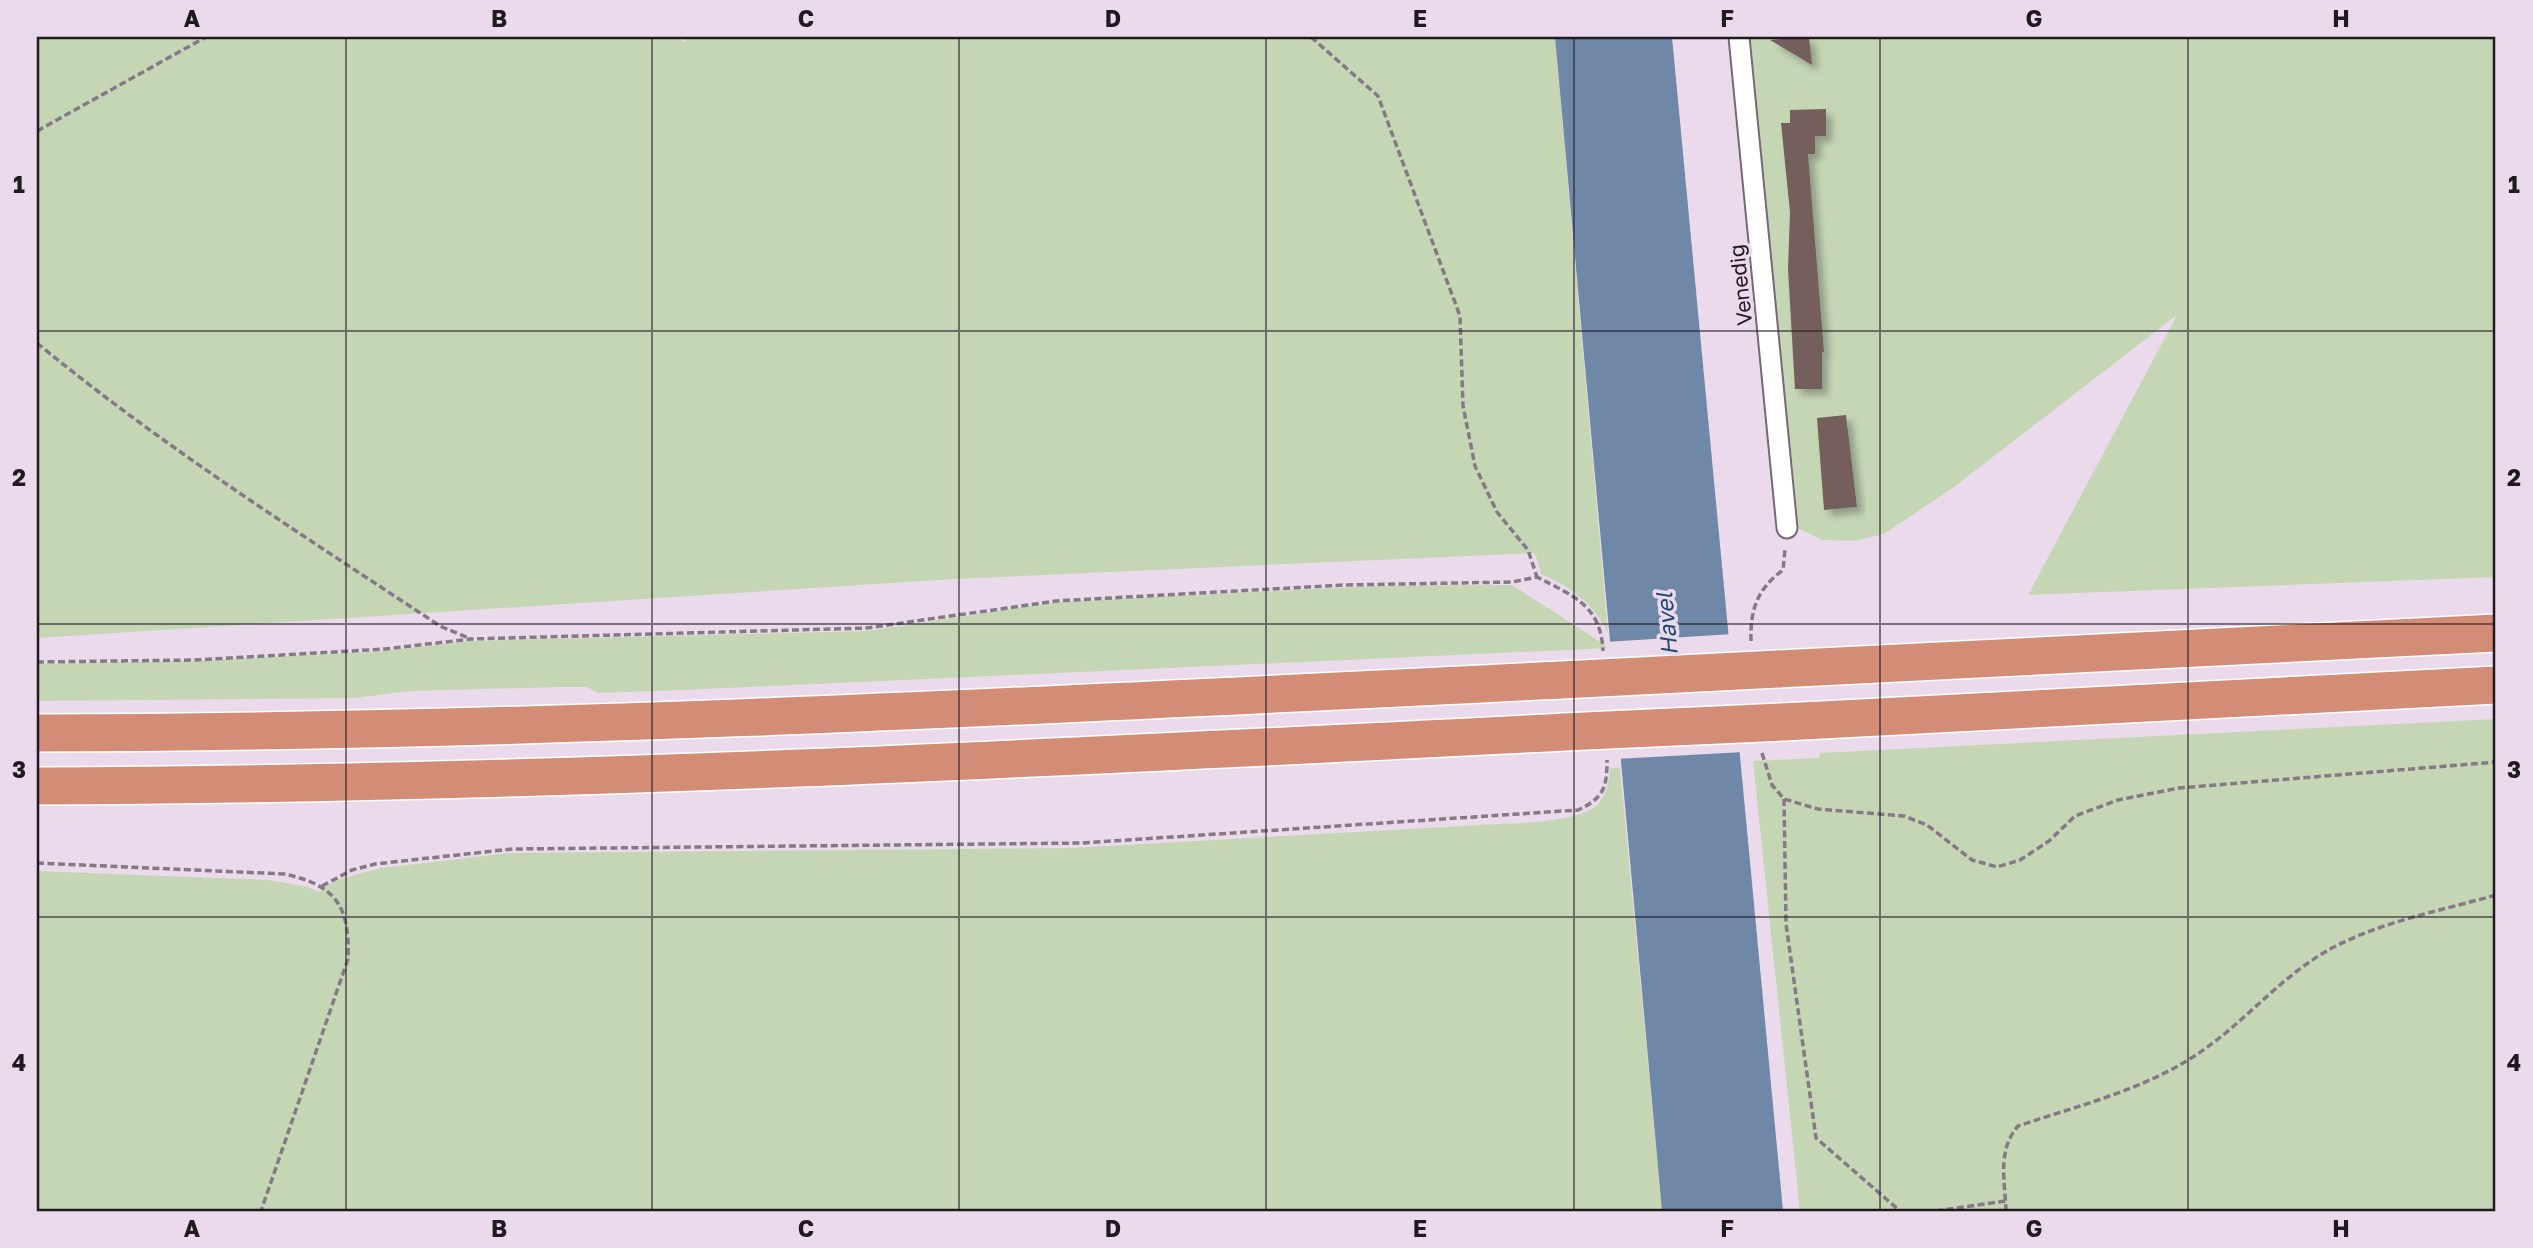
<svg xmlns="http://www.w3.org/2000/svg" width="2533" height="1248" font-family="'Golos Text',sans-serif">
<defs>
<filter id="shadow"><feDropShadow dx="6" dy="6" stdDeviation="3.5" flood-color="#0004"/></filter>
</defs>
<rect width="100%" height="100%" fill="#ebdaeb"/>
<g fill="#c5d6b5">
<path d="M37,37H675L685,42V37H1555L1608,633C1593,603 1571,587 1541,574L1535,553L954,579L37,638Z"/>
<polygon points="1748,37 2496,37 2496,577 2028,595 2177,315 1954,487 1884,534 1853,541 1823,540 1799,529"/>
<polygon points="1512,585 1610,648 683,690 598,693 587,687 560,687 411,691 354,698 37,701 37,664 195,661 385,651 471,641 868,631 1057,602 1376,586"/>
<polygon points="2496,719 2496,1211 1800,1211 1753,761 1819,758 1820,753"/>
<path d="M1610,768H1620L1662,1211H37V871L268,880L305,886L319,892L336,880L381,868L511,853L1072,848L1480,825C1508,823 1578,824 1598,804C1607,794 1609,780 1610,768Z"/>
</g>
<polygon fill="#6f88a7" points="1555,37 1672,37 1783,1211 1662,1211"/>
<polygon fill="#ebdaeb" points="1733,634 1744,752 1616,759 1605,642"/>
<g fill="#755f5c" filter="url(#shadow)">
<polygon points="1809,37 1812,65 1770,40 1804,37"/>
<polygon points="1826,109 1826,136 1815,136 1815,154 1808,154 1824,352 1822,352 1822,389 1795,389 1788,269 1790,212 1781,123 1790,123 1790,110"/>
<polygon points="1846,415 1857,507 1824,510 1817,418"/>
</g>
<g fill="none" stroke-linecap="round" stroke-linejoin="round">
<defs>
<polyline id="minor" points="1739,37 1787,528"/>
<g id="motorway">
<polyline points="1778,669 2496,633"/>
<polyline points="1783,722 2496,685"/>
<path d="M37,733C546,732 1053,705 1561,680"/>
<path d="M37,786C547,784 1055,758 1564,732"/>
</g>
</defs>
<use href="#minor" stroke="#776877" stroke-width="23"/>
<use href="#motorway" stroke="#fff" stroke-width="40"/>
<g stroke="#847984" stroke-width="3.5" stroke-dasharray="7 3.5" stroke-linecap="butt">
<polyline points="1311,37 1378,96 1460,316 1463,406 1475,466 1497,512 1528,550 1537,577"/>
<polyline points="37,131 206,37"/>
<path d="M37,343C163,447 304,536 440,626L471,639"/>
<path d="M1751,641C1750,610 1757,589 1783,570L1785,549"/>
<path d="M37,662L195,660L385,649L471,639L867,628L1056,601L1344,585L1512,582L1537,577C1573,596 1601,605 1603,651"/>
<polyline points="1762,753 1772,785 1784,799 1818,809 1904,816 1927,825 1972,860 1997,867 2020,860 2049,841 2075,816 2118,800 2179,788 2496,762"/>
<polyline points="1784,799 1786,924 1816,1138 1900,1211"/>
<path d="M37,863L284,874C336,885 350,906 348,959L261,1211"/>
<path d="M322,886L352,870L375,864L512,849L1082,843L1578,810C1604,798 1607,787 1607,760"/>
<polyline points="1936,1211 2006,1201"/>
<path d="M2006,1211C2005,1181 1997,1150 2018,1126C2077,1106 2143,1090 2196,1055C2245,1023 2282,974 2334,947C2384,921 2443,910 2496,895"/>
</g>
<use href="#minor" stroke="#fff" stroke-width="19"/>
<use href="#motorway" stroke="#d38d76" stroke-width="37"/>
<defs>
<g id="motorway-bridge">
<polyline points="1561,680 1778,669"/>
<polyline points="1564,732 1783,722"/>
</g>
</defs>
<use href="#motorway-bridge" stroke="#fff" stroke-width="40" stroke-linecap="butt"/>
<use href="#motorway-bridge" stroke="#d38d76" stroke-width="37"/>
</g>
<path fill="none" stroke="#201a20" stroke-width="2" stroke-opacity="0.55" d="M346,37V1211M652,37V1211M959,37V1211M1266,37V1211M1574,37V1211M1880,37V1211M2188,37V1211M37,331H2496M37,624H2496M37,917H2496"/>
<g text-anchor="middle" stroke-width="7" stroke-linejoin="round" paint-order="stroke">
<g font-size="21" fill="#201a20" stroke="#ebdaeb">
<text transform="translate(1741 285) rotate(-96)" y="7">Venedig</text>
</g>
<g font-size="23" font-style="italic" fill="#234974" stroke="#ebdaeb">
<text transform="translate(1667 624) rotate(-95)" y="8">Havel</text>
</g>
</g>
<rect width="2533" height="1248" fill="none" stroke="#ebdaeb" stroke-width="77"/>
<rect x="38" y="38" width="2456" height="1172" fill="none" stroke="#201a20" stroke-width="2.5"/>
<g font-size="23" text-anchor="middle" font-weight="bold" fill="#201a20">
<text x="192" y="27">A</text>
<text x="499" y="27">B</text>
<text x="806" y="27">C</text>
<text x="1113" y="27">D</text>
<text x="1420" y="27">E</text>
<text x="1727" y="27">F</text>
<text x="2034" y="27">G</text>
<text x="2341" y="27">H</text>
<text x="19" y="193">1</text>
<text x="2514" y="193">1</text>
<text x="19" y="486">2</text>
<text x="2514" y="486">2</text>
<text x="19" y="778">3</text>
<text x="2514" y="778">3</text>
<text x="19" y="1071">4</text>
<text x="2514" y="1071">4</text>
<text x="192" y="1237">A</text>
<text x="499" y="1237">B</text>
<text x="806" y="1237">C</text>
<text x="1113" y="1237">D</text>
<text x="1420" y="1237">E</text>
<text x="1727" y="1237">F</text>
<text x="2034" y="1237">G</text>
<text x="2341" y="1237">H</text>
</g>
</svg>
